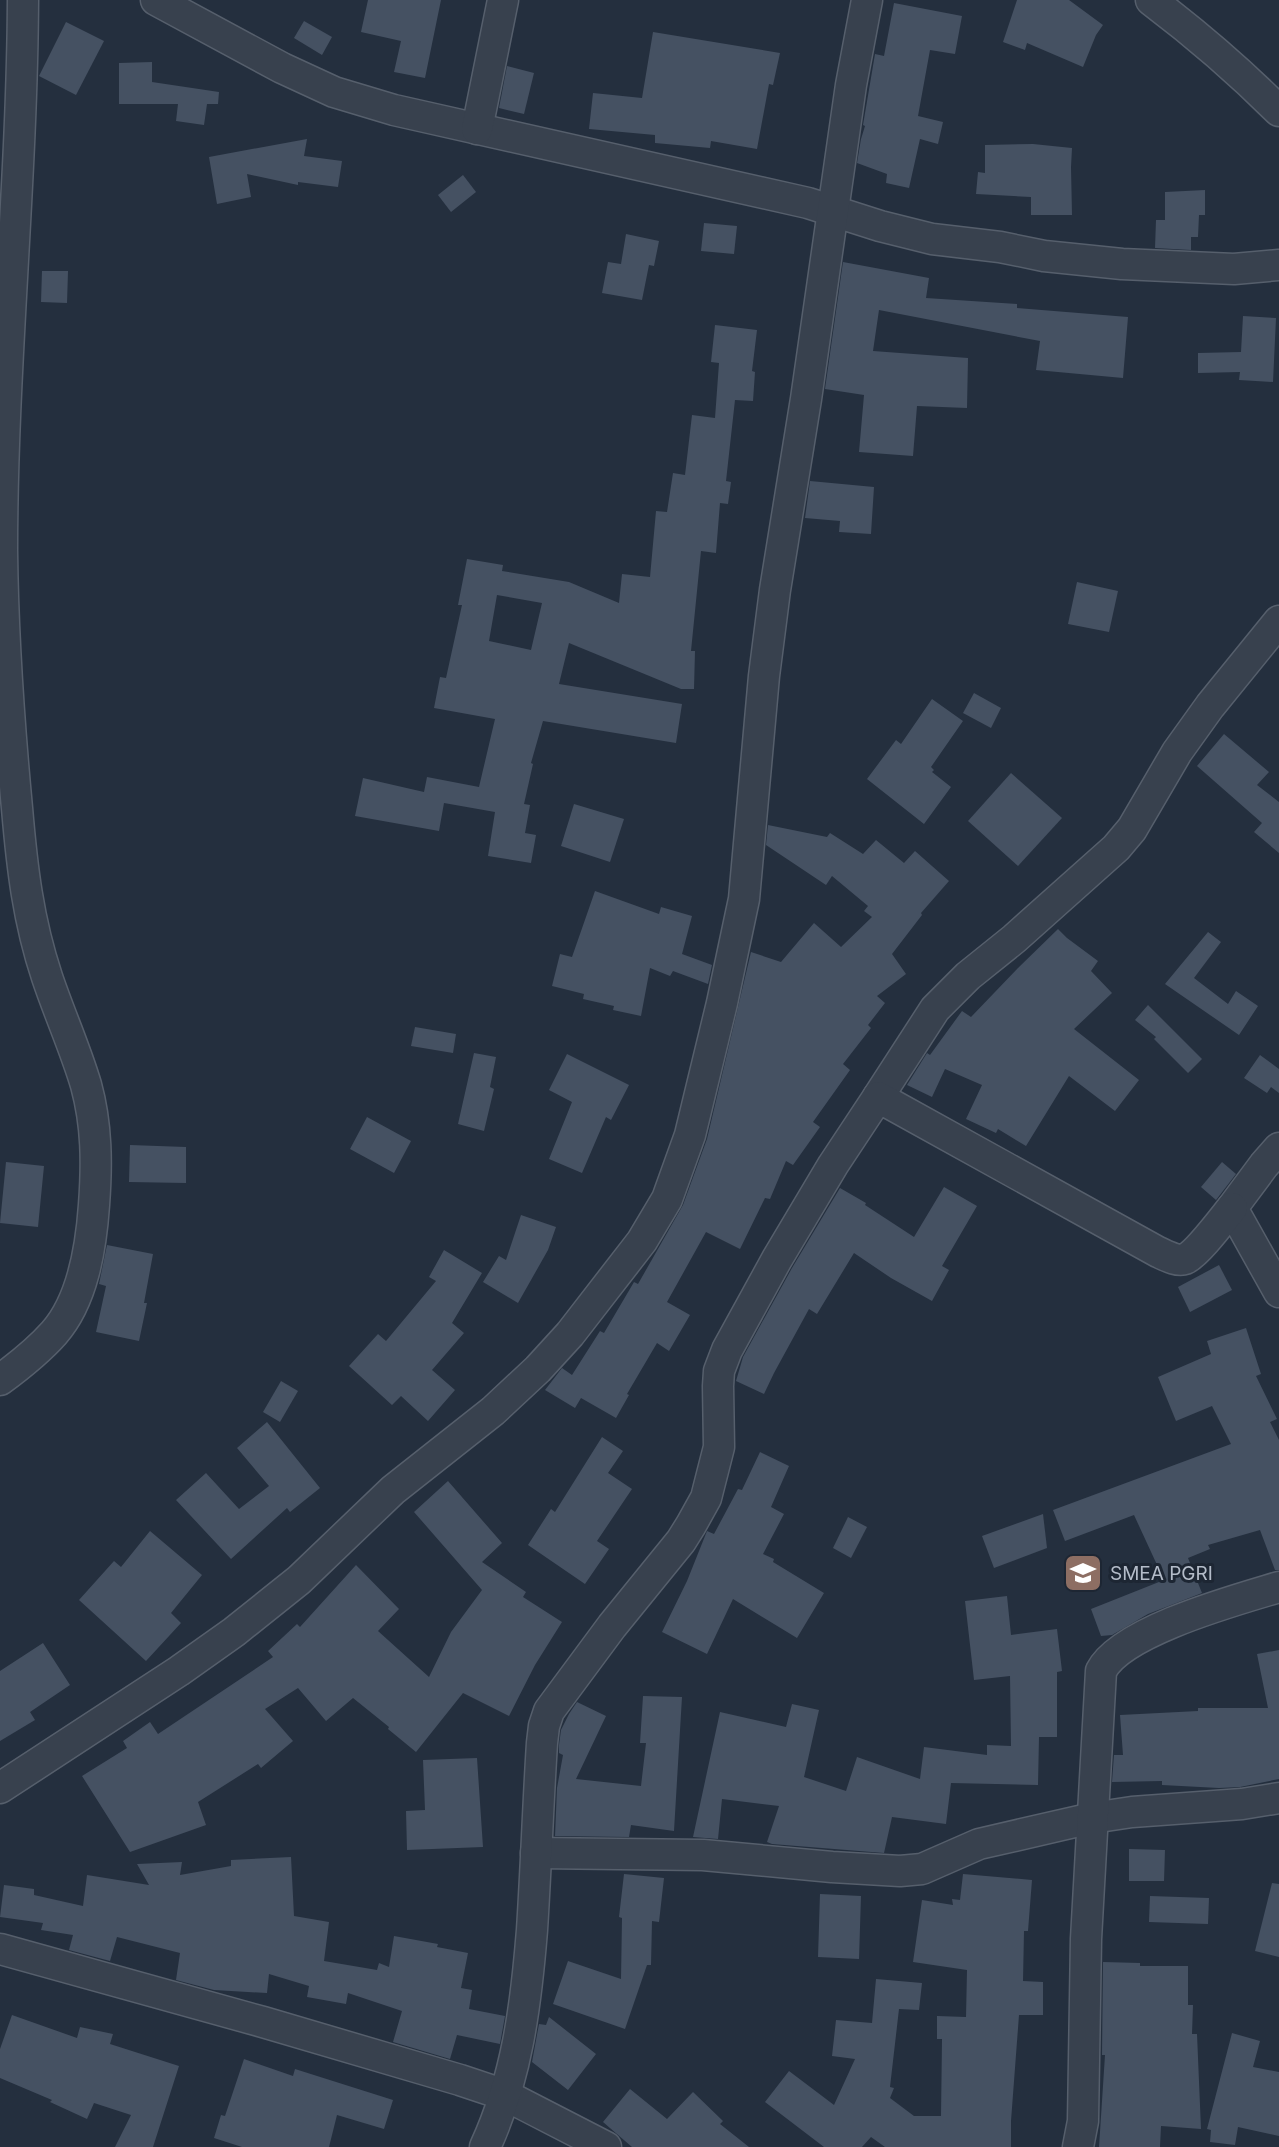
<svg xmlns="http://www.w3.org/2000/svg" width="1279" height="2147" font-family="Inter,sans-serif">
<rect width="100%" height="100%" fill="#242f3e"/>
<g fill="#455162" fill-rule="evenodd">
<polygon points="368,0 441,0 425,78 394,72 401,41 361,32"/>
<polygon points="1017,0 1069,0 1103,25 1096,35 1083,67 1027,43 1025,50 1003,42"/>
<polygon points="894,3 962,16 955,54 930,50 918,116 943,122 938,144 920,139 909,188 886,183 887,174 857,163 861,139 865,126 863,125 875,54 884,56"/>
<polygon points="304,21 332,37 322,55 294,38"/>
<polygon points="66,22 104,41 76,95 39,76"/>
<polygon points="653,32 780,53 773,85 769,84 757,149 711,141 710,148 655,143 655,135 589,129 593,93 642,98"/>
<polygon points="152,62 152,82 219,92 218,104 207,104 204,125 176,121 178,104 119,104 119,63"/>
<polygon points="507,66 534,73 524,114 499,108"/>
<polygon points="307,139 304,156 342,161 338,187 298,182 298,185 247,174 251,197 217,204 209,157"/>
<polygon points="1033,144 1072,148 1071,167 1072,215 1031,215 1031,197 976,194 978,172 985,173 985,145"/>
<polygon points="463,175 476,192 451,212 438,195"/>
<polygon points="1205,190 1205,215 1199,215 1198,237 1191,237 1191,250 1155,248 1156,220 1165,220 1165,192"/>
<polygon points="704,223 737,226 734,254 701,251"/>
<polygon points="626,234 659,241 654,266 649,265 642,300 602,293 608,262 621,264"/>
<polygon points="843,262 929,278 926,298 1017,304 1017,308 1128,317 1123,378 1036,370 1040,341 879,310 873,351 968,358 967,408 917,406 913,456 859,452 864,395 825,389"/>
<polygon points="42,271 68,271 67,303 41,302"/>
<polygon points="1243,316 1276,318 1273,382 1239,380 1240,372 1198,373 1198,353 1241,352"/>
<path d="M715,325L757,330L752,371L755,372L753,401L735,400L726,481L731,482L728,504L720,503L716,553L701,551L691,651H695L694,689H681L569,643L559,684L682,704L676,743L543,721L531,763L533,764L524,804L530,805L525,833L536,835L531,863L488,856L495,812L444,803L439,831L355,816L363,778L424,792L427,777L479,787L495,719L434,708L440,677L446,678L462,605H458L467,559L503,565L502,571L569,582L619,603L622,574L650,577L656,511L667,512L673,473L685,475L692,415L715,418L719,363L711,362ZM497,595L542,603L531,650L489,641Z"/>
<polygon points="810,481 874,487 871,534 839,532 840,521 805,518"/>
<polygon points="1077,582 1118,591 1109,632 1068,624"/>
<polygon points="974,693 1001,708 991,728 963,713"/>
<polygon points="932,699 963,721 931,767 934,770 932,772 951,787 924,824 867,779 896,740 901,744"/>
<polygon points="1224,734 1269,772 1257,785 1279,802 1279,853 1254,832 1262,823 1197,766"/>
<polygon points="1011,773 1062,818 1018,866 968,821"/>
<polygon points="574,804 624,819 610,862 561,846"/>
<polygon points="768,825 827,837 830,833 863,854 876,840 904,863 915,851 949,881 921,913 922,915 892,954 906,974 877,996 885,1003 868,1025 871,1028 843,1064 850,1070 813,1122 820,1127 793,1165 786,1161 770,1199 765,1198 740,1249 706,1232 667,1302 690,1315 669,1351 657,1343 627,1394 629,1395 616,1418 581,1398 575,1408 545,1390 562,1368 572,1375 600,1331 604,1333 634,1282 638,1284 683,1205 707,1139 751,952 781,962 814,923 841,947 872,917 864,911 868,906 832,876 826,885 766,845"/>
<polygon points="595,891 659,914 661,907 692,916 682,954 712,965 708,984 673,971 670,976 650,968 641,1016 613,1010 614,1006 583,999 584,994 552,986 560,954 572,957"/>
<polygon points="1058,929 1067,938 1098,961 1091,971 1112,993 1074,1029 1139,1080 1115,1111 1069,1076 1026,1146 998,1129 996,1133 966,1119 982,1085 945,1069 932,1097 907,1085 927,1053 930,1055 962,1011 971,1017 1018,968"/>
<polygon points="1208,932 1221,942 1194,978 1228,1004 1236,991 1258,1006 1239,1035 1165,984"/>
<polygon points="1148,1005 1202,1059 1188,1073 1154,1039 1156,1037 1135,1020"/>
<polygon points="415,1027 456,1034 453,1053 411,1046"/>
<polygon points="474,1053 496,1057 490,1087 494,1089 484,1131 458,1124"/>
<polygon points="567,1054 629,1085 611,1120 606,1117 582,1173 549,1159 572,1102 549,1090"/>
<polygon points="1260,1055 1279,1069 1279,1093 1271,1087 1267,1093 1244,1078"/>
<polygon points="367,1117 411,1141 394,1173 350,1149"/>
<polygon points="130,1145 186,1147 186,1183 129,1182"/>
<polygon points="6,1162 44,1166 38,1227 0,1223"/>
<polygon points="1222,1162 1236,1174 1216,1200 1201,1187"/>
<polygon points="944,1187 977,1206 942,1266 949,1270 932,1301 891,1278 854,1253 817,1314 809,1309 774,1373 764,1394 736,1381 743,1357 792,1268 840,1188 866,1203 865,1205 914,1237"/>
<polygon points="521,1215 556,1227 548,1250 518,1303 483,1282 499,1256 506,1260"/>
<polygon points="107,1245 153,1254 144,1303 147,1303 139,1341 96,1332 106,1286 99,1284"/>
<polygon points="444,1250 482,1273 452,1323 464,1333 432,1370 455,1390 428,1421 401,1396 392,1405 349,1366 378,1334 386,1341 436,1281 429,1277"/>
<polygon points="1219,1265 1232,1290 1190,1312 1178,1287"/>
<polygon points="1246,1328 1261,1374 1256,1376 1277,1419 1270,1422 1279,1440 1279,1570 1275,1570 1260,1530 1208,1545 1210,1549 1188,1558 1202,1593 1148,1614 1112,1635 1101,1636 1091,1609 1164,1580 1134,1515 1065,1541 1053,1510 1231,1444 1212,1406 1176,1421 1158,1377 1211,1354 1207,1341"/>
<polygon points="281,1381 298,1391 280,1422 263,1412"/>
<polygon points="267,1422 320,1488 290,1512 287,1508 231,1559 176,1500 206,1473 239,1509 269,1486 237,1448"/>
<polygon points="602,1437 623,1451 608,1473 632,1489 597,1541 609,1549 585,1584 528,1545 551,1509 555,1512"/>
<polygon points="760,1452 789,1466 771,1507 784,1514 763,1554 774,1559 773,1562 824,1593 797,1638 733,1599 707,1654 662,1632 687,1581 707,1531 714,1534 738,1489 742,1490"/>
<polygon points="448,1481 502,1543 482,1562 526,1592 523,1597 562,1622 535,1665 509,1716 463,1693 416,1752 388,1729 389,1727 353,1698 326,1721 298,1688 265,1709 293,1741 261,1768 258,1764 198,1802 206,1825 130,1852 82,1776 127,1748 123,1741 150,1722 158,1734 273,1657 268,1651 297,1624 300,1627 356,1565 399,1609 378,1631 429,1677 451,1632 482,1590 414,1512"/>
<polygon points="1043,1514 1047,1548 994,1568 982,1536"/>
<polygon points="848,1517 867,1527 851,1558 833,1548"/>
<polygon points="150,1531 202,1575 171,1613 181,1623 146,1661 79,1600 114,1561 121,1567"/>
<polygon points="1007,1596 1011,1635 1057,1629 1062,1671 1057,1672 1057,1737 1039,1737 1038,1785 951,1783 946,1824 892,1817 884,1853 772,1844 767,1842 779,1806 722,1799 718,1839 693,1837 720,1712 786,1727 792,1704 819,1710 804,1777 846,1791 857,1757 920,1779 924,1747 987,1755 987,1745 1011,1746 1010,1676 974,1680 965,1601"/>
<polygon points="43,1643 70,1685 30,1712 35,1720 0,1741 0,1671"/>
<polygon points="1279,1650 1279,1779 1240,1787 1219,1788 1162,1785 1162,1781 1112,1782 1114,1755 1123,1755 1120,1715 1198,1711 1198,1708 1268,1708 1257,1654"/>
<polygon points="643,1696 682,1697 674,1831 631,1825 629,1837 555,1836 557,1788 563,1755 559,1753 559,1745 561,1730 569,1714 577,1702 606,1716 576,1779 641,1786 646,1743 640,1743"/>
<polygon points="477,1758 483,1847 407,1850 406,1811 425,1810 423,1760"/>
<polygon points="1129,1849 1165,1850 1164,1881 1129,1881"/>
<polygon points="291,1857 294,1916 329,1922 324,1961 377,1970 379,1963 389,1967 394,1936 438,1944 437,1947 468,1953 461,1988 472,1990 469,2009 505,2016 500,2044 457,2035 450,2059 393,2042 402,2011 348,1993 346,2004 307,1997 309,1986 269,1974 267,1993 214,1990 176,1980 180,1953 117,1937 110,1961 69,1950 73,1935 41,1930 43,1923 0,1917 4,1885 34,1889 34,1895 83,1906 87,1875 149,1885 137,1864 182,1862 180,1875 231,1866 231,1860"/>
<polygon points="624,1874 664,1878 659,1922 652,1921 651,1965 647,1965 625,2029 553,2004 568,1961 621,1979 622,1918 619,1917"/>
<polygon points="963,1874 1032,1880 1028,1931 1024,1931 1023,1981 1043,1982 1043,2015 1019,2015 1011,2121 1011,2147 885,2147 871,2137 862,2147 824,2147 765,2102 789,2071 834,2105 855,2059 832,2056 836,2020 872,2023 876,1979 922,1983 919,2010 899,2009 890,2087 894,2088 890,2098 914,2116 941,2116 942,2039 937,2039 937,2016 966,2017 967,1970 913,1962 922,1900 953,1905 952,1899 960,1900"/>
<polygon points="1272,1883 1279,1884 1279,1957 1255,1951"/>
<polygon points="820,1894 861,1896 859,1959 818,1957"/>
<polygon points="1150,1896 1209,1898 1208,1924 1149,1922"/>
<polygon points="1103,1962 1140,1963 1140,1966 1188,1966 1188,2005 1193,2005 1192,2034 1197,2034 1201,2129 1161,2126 1160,2147 1099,2147 1105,2055 1102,2055"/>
<polygon points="12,2015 77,2038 80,2027 113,2034 110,2044 179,2066 153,2147 115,2147 131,2115 94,2103 87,2119 50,2102 52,2100 0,2078 0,2049"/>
<polygon points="549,2017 596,2054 568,2090 532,2062 539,2024 546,2025"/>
<polygon points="1232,2033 1260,2041 1253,2067 1279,2072 1279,2136 1238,2127 1235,2145 1210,2142 1211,2130 1207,2129"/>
<polygon points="244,2059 293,2076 295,2069 393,2100 384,2129 337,2115 329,2147 242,2147 214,2138 221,2115 225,2116"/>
<polygon points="630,2089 667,2119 693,2092 723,2121 720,2124 749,2147 632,2147 603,2122"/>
</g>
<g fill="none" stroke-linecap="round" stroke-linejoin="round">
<defs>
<g id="minor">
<polyline points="156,0 282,68 334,92 394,110 808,203 880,226 932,239 1000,247 1044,256 1122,264 1234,269 1279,265"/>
<path d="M1151,0C1196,34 1239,71 1279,111"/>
<polyline points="477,129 503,0"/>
<polyline points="878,1097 935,1009 968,976 1014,939 1116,848 1132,829 1177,752 1210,706 1279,621"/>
<polyline points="1279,1148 1264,1165 1232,1208 1279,1292"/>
<path d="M0,1380C19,1366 38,1351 54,1333C83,1300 91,1248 94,1205C97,1164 97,1125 86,1085C75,1048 59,1013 47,977C28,920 22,867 17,808C9,723 3,637 2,551C2,367 22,184 23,0"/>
<polyline points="0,1788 179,1671 234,1632 299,1580 393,1490 493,1411 538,1369 570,1334 642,1241 667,1199 690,1135 722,1003 744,899 764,676 775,590 806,399 851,85 867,0"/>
<polyline points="536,1853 703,1855 832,1867 900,1871 922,1869 979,1844 1092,1818 1132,1812 1242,1804 1279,1798"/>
<polyline points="0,1949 263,2022 460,2080 505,2095 606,2147"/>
<path d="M485,2147C517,2078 526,2005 532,1930C536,1868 538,1805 542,1743L544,1726L549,1711L612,1626L681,1541L691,1525L706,1498L719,1447L718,1386L719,1371L727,1350L777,1259L833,1165L878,1097L1158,1252C1165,1255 1177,1262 1185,1259C1197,1254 1223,1219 1232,1208"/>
<path d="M1078,2147L1083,2121L1086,1939L1101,1671C1121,1631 1236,1600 1279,1587"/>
</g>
</defs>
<use href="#minor" stroke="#565f6c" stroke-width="33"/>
<use href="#minor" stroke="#38414e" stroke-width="30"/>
</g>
<defs>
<symbol id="school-square" viewBox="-11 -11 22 22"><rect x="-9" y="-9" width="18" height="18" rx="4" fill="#8d6e63" stroke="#1d2633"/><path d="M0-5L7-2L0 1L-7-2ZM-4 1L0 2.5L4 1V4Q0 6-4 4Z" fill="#fff"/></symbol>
</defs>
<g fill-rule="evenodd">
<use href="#school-square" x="1061" y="1551" width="44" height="44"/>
</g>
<g text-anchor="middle" stroke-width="6" stroke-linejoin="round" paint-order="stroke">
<g font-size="19" fill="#b4bcc9" stroke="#1d2633" text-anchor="start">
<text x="1110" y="1580">SMEA PGRI</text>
</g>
</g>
</svg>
